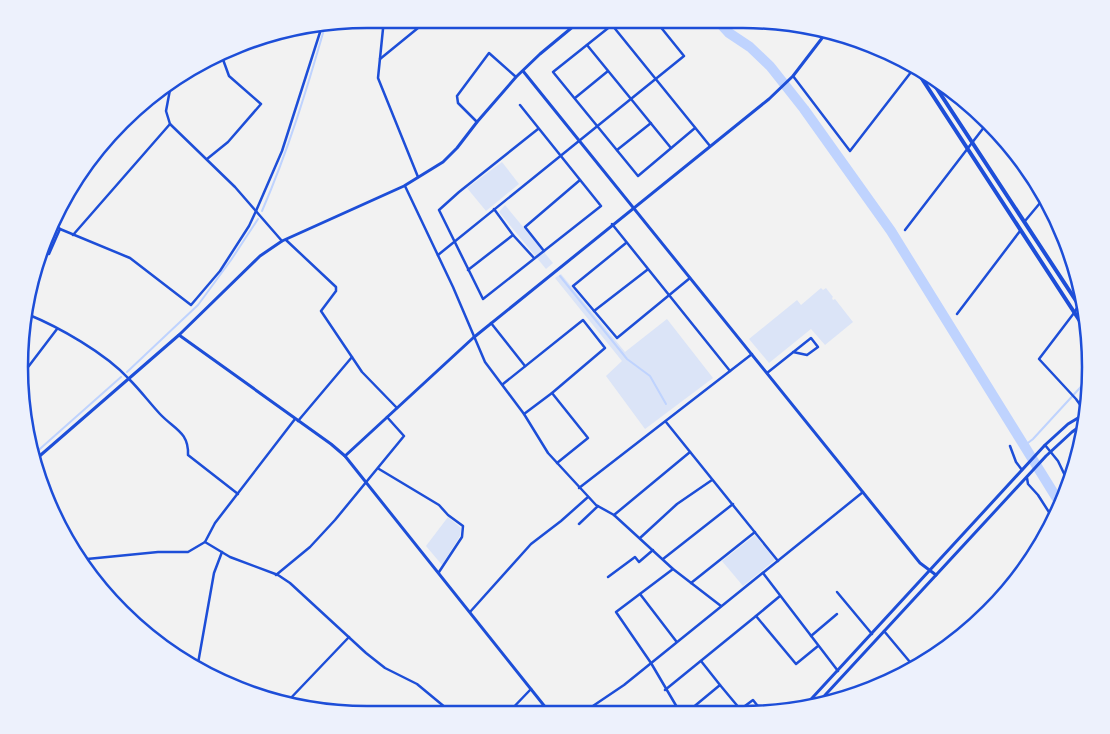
<svg xmlns="http://www.w3.org/2000/svg" width="1110" height="734" font-family="'Archivo Narrow',sans-serif">
  <style>
    .green { fill: #dbe4f7 }
    .lines { fill: none; stroke-linecap: round; stroke-linejoin: round }
    .stream { stroke: #bfd3fe; stroke-width: 2 }
    .river { stroke: #bfd3fe; stroke-width: 10 }
    .minor { stroke: #1d4ed8; stroke-width: 2.5 }
    .tertiary { stroke: #1d4ed8; stroke-width: 3 }
    .secondary { stroke: #1d4ed8; stroke-width: 3 }
    .trunk { stroke: #1d4ed8; stroke-width: 4 }
    .rim { fill: none; stroke: #1d4ed8; stroke-width: 2.5 }
  </style>
  <rect width="100%" height="100%" fill="#f2f2f2"/>
  <g class="green">
    <polygon points="502,162 519,184 486,211 467,188"/>
    <polygon points="505,205 553,263 546,269 499,212"/>
    <polygon points="561,274 625,352 667,319 713,378 645,429 606,376 622,361 555,278"/>
    <polygon points="821,288 823,290 826,288 833,297 832,298 833,300 835,299 853,322 825,345 811,329 769,363 749,339 797,300 801,305"/>
    <polygon points="448,517 461,528 460,536 442,565 426,546"/>
    <polygon points="755,535 775,560 743,586 722,561"/>
  </g>
  <g class="lines">
    <g class="stream">
      <polyline points="729,33 733,21"/>
      <path d="M262,211C288,151 307,89 325,26"/>
      <polyline points="560,276 627,359 650,376 666,404"/>
      <polyline points="127,372 198,305 231,260 258,219"/>
      <polyline points="1024,446 1033,439 1089,378"/>
      <polyline points="33,455 121,377"/>
    </g>
    <polyline class="river" points="718,21 729,33 750,47 770,66 804,109 891,231 1061,505"/>
    <g class="minor">
      <polyline points="384,19 378,78 418,177"/>
      <polyline points="617,21 553,72 638,176 695,128"/>
      <polyline points="612,25 710,146"/>
      <polyline points="587,45 671,148"/>
      <polyline points="380,59 429,19"/>
      <polyline points="793,76 850,151 915,67"/>
      <polyline points="172,79 166,111 170,124 235,187 282,241"/>
      <polyline points="575,98 608,71"/>
      <polyline points="520,105 601,206 483,299 439,210 459,192 538,129"/>
      <polyline points="477,122 458,103 457,96 489,53 516,77"/>
      <polyline points="985,126 1001,138"/>
      <polyline points="617,150 651,123"/>
      <polyline points="207,159 228,142 261,104 229,76 221,54"/>
      <polyline points="405,186 453,287 485,362 524,414 548,453 596,505 614,515 673,569 721,606"/>
      <polyline points="494,209 513,235"/>
      <polyline points="1025,221 1045,197"/>
      <polyline points="52,222 60,229 130,258 191,305 220,271 249,226 256,211 282,151 322,26"/>
      <polyline points="612,224 730,371"/>
      <polyline points="905,230 988,122"/>
      <polyline points="73,235 170,124"/>
      <polyline points="286,240 336,287 336,291 321,311 362,372 397,408"/>
      <polyline points="626,243 573,286 617,338 690,278"/>
      <polyline points="41,251 49,254 60,229"/>
      <polyline points="544,251 525,227 580,180"/>
      <polyline points="438,255 684,56 659,25 654,21"/>
      <polyline points="468,270 513,235 534,258"/>
      <polyline points="1083,298 1074,313 1039,359 1076,399 1086,413"/>
      <polyline points="594,311 647,270"/>
      <path d="M27,314C59,327 105,353 129,379C140,390 149,402 160,414C174,429 189,432 188,455L238,494"/>
      <polyline points="957,314 1020,231"/>
      <polyline points="491,323 525,366"/>
      <polyline points="767,373 811,338 818,347 807,355 793,352"/>
      <polyline points="22,375 57,329"/>
      <polyline points="503,384 583,320 605,348 552,393"/>
      <polyline points="524,414 552,393 588,438 557,463"/>
      <polyline points="298,421 352,357"/>
      <polyline points="666,422 778,561"/>
      <polyline points="1045,445 1058,461 1070,486"/>
      <polyline points="1010,446 1016,462 1022,470"/>
      <polyline points="379,469 439,505 448,515 463,526 462,537 439,572"/>
      <polyline points="1027,478 1028,484 1038,495 1054,520"/>
      <polyline points="579,488 752,354"/>
      <polyline points="614,515 690,452"/>
      <polyline points="579,524 598,506"/>
      <polyline points="640,538 677,504 712,480"/>
      <polyline points="205,542 230,557 278,575 290,583 366,653 385,668 417,684 452,713"/>
      <polyline points="78,557 87,559 158,552 188,552 205,542 215,523 295,419"/>
      <polyline points="663,559 733,504"/>
      <polyline points="673,569 616,612 651,663 681,714"/>
      <polyline points="763,573 838,671"/>
      <polyline points="276,575 310,547 335,520 404,436 387,417"/>
      <polyline points="608,577 635,557 639,562 653,550"/>
      <polyline points="691,583 755,532"/>
      <polyline points="837,592 872,634"/>
      <polyline points="640,594 676,641"/>
      <polyline points="470,612 531,544 561,521 588,497"/>
      <polyline points="756,616 780,596"/>
      <polyline points="884,631 915,668"/>
      <polyline points="811,636 837,614"/>
      <polyline points="701,661 720,685"/>
      <polyline points="197,669 214,573 222,552"/>
      <polyline points="665,690 756,616 796,664 818,646"/>
      <polyline points="822,699 827,704"/>
      <polyline points="287,702 349,637"/>
      <polyline points="508,713 531,689"/>
      <polyline points="581,714 624,685 863,492"/>
      <polyline points="685,714 720,685 740,709"/>
      <polyline points="734,714 753,700 765,715"/>
    </g>
    <g class="tertiary">
      <polyline points="523,71 920,563 936,575"/>
      <polyline points="179,335 331,444 345,456 550,713"/>
      <polyline points="345,456 473,338 769,99 793,76 826,33"/>
      <polyline points="35,460 179,335 260,256 282,241 404,186 443,162 457,148 477,122 516,77 540,54 581,20"/>
    </g>
    <g class="secondary">
      <polyline points="815,706 1046,456 1072,432 1086,422"/>
      <polyline points="802,709 1045,445 1068,424 1088,412"/>
    </g>
    <g class="trunk">
      <polyline points="913,65 1089,335"/>
      <polyline points="928,75 1086,316"/>
    </g>
  </g>
  <path d="M0 0H1110V734H0ZM367 28H743A339 339 0 0 1 1082 367V367A339 339 0 0 1 743 706H367A339 339 0 0 1 28 367V367A339 339 0 0 1 367 28Z" fill="#edf1fc" fill-rule="evenodd"/>
  <path class="rim" d="M367 28H743A339 339 0 0 1 1082 367V367A339 339 0 0 1 743 706H367A339 339 0 0 1 28 367V367A339 339 0 0 1 367 28Z"/>
</svg>
